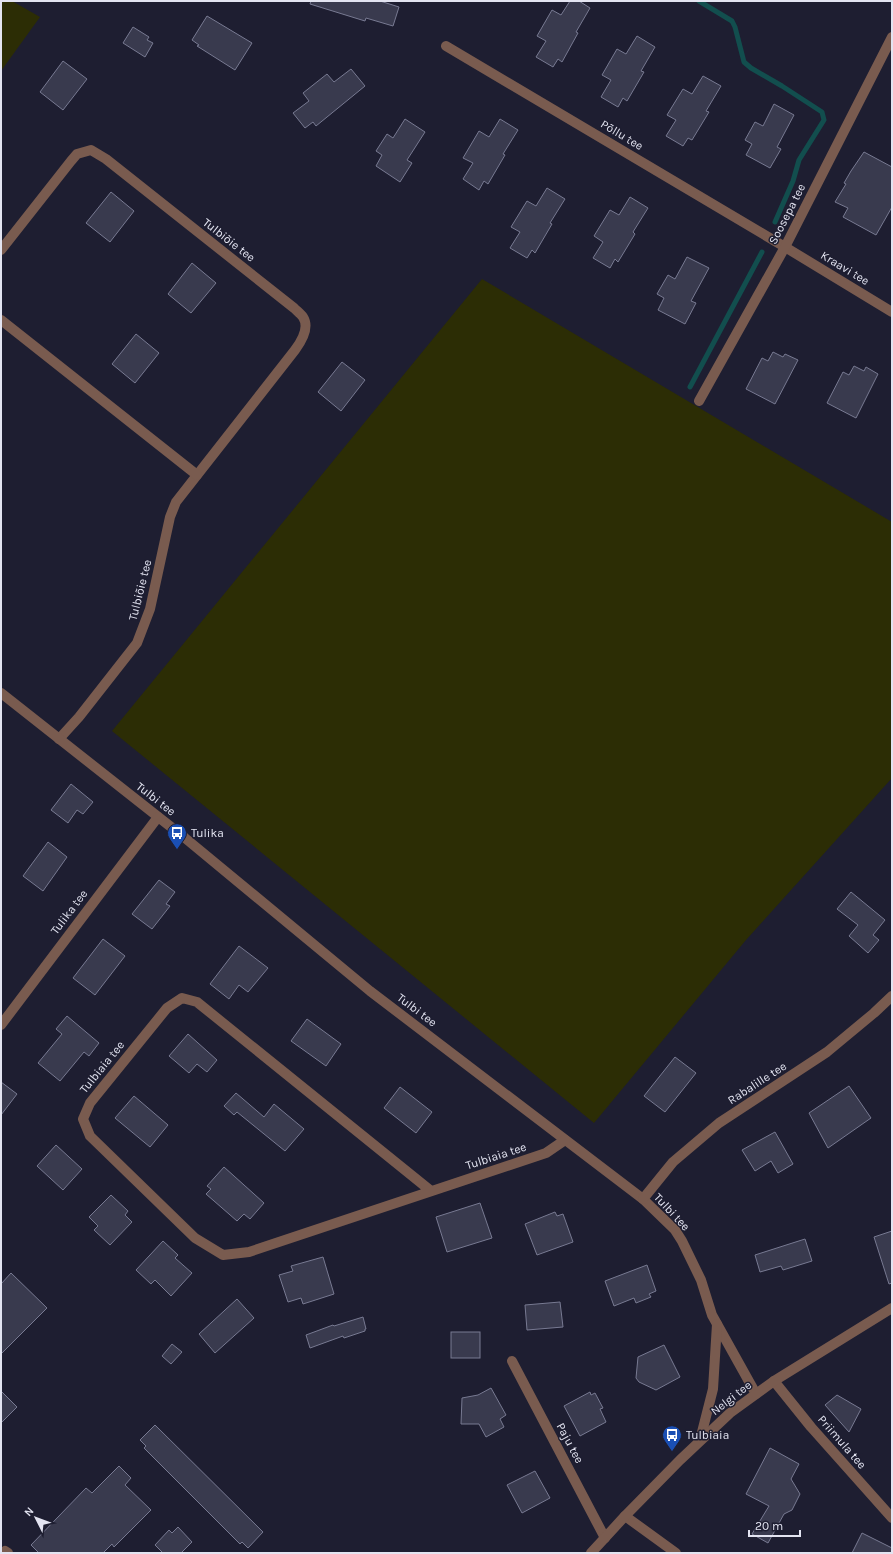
<svg xmlns="http://www.w3.org/2000/svg" width="893" height="1554" font-family="Karla,sans-serif">
  <style>
    .green { fill: #2c2d05 }
    .lines { fill: none; stroke-linecap: round; stroke-linejoin: round }
    .stream { stroke: #124e4e; stroke-width: 5 }
    .building { fill: #393a4e; stroke: #787a92 }
    .street { stroke: #795b4f; stroke-width: 10 }
    .labels { text-anchor: middle; dominant-baseline: central; stroke-width: 3; stroke-linejoin: round; paint-order: stroke }
    .street-label { font-size: 12px; fill: #e3e4f1; stroke: #1e1e31 }
    .poi-label { font-size: 12px; fill: #e3e4f1; stroke: #1e1e31; text-anchor: start }
  </style>
  <rect width="100%" height="100%" fill="#1e1e31"/>
  <g class="green">
    <polygon points="1,1 12,1 40,17 1,71"/>
    <polygon points="482,279 892,522 892,778 746,940 594,1123 112,731"/>
  </g>
  <g class="lines">
    <g class="stream">
      <polyline points="699,1 732,21 735,27 744,62 751,68 782,86 822,112 824,120 799,160 793,181 775,222"/>
      <polyline points="690,387 762,252"/>
    </g>
  </g>
  <g class="building">
    <polygon points="311,1 380,1 399,7 393,26 366,18 365,21 310,4"/>
    <polygon points="570,1 579,1 590,8 576,32 578,33 562,62 558,59 553,67 536,57 546,41 537,36 552,10 561,15"/>
    <polygon points="207,16 252,43 235,70 197,46 199,45 192,40"/>
    <polygon points="133,27 149,37 147,40 153,43 145,57 123,43"/>
    <polygon points="637,36 655,47 641,71 644,72 627,101 623,98 618,107 601,97 611,80 602,75 617,49 626,54"/>
    <polygon points="63,61 87,79 63,110 40,92"/>
    <polygon points="351,69 365,86 316,126 313,122 305,128 293,113 309,101 303,93 327,74 334,82"/>
    <polygon points="703,76 721,86 706,111 709,112 692,140 688,138 683,146 666,136 676,120 667,115 683,89 692,94"/>
    <polygon points="774,104 794,115 777,147 781,149 770,168 746,155 752,144 745,140 755,122 763,126"/>
    <polygon points="405,119 425,132 407,160 412,163 400,182 376,166 382,155 376,151 387,134 393,138"/>
    <polygon points="500,119 518,130 503,154 505,155 488,184 484,181 479,190 463,179 473,163 463,158 479,131 489,137"/>
    <polygon points="864,152 892,167 892,207 876,235 843,217 848,208 835,202 846,184 844,183 851,171"/>
    <polygon points="547,188 565,199 550,223 552,224 535,253 532,250 527,258 510,248 520,232 511,227 527,201 536,206"/>
    <polygon points="111,192 134,211 110,242 86,223"/>
    <polygon points="630,197 648,208 633,232 635,234 618,262 615,259 610,268 593,258 603,242 594,236 610,210 619,215"/>
    <polygon points="687,257 709,268 691,301 696,303 685,324 658,310 664,298 657,294 668,275 675,279"/>
    <polygon points="192,263 216,283 191,313 168,294"/>
    <polygon points="136,334 159,353 135,383 112,364"/>
    <polygon points="773,352 783,357 785,354 798,360 775,404 746,389 762,358 768,361"/>
    <polygon points="342,362 365,380 341,411 318,392"/>
    <polygon points="854,366 864,371 866,367 878,374 856,418 827,403 843,372 849,375"/>
    <polygon points="71,784 93,802 83,814 77,810 68,823 51,810"/>
    <polygon points="48,842 67,857 43,891 23,876"/>
    <polygon points="159,880 175,892 166,904 170,906 152,929 132,914"/>
    <polygon points="851,892 885,920 873,935 879,940 868,953 849,936 858,925 837,909"/>
    <polygon points="103,939 125,956 95,995 73,978"/>
    <polygon points="239,946 268,968 248,992 239,985 229,999 210,984"/>
    <polygon points="67,1016 99,1043 89,1056 84,1052 60,1081 38,1063 62,1034 56,1029"/>
    <polygon points="307,1019 341,1044 326,1066 291,1041"/>
    <polygon points="188,1034 217,1060 207,1072 197,1064 189,1073 169,1056"/>
    <polygon points="675,1057 696,1073 665,1112 644,1096"/>
    <polygon points="1,1082 17,1094 1,1115"/>
    <polygon points="849,1086 871,1118 828,1148 809,1113"/>
    <polygon points="400,1087 432,1112 416,1133 384,1108"/>
    <polygon points="236,1093 264,1117 274,1104 304,1129 285,1151 237,1112 234,1115 224,1106"/>
    <polygon points="134,1096 168,1125 150,1147 115,1118"/>
    <polygon points="775,1132 793,1164 778,1173 771,1161 755,1171 742,1150"/>
    <polygon points="56,1145 82,1169 63,1190 37,1166"/>
    <polygon points="224,1167 264,1203 250,1219 244,1214 237,1221 206,1194 211,1189 207,1186"/>
    <polygon points="111,1195 128,1211 125,1215 132,1222 110,1245 94,1230 98,1226 89,1217"/>
    <polygon points="480,1203 492,1238 447,1252 436,1217"/>
    <polygon points="555,1212 557,1216 563,1214 573,1242 537,1255 525,1224"/>
    <polygon points="892,1231 892,1283 889,1284 874,1237"/>
    <polygon points="805,1239 812,1261 783,1270 781,1266 760,1272 755,1255"/>
    <polygon points="163,1241 178,1255 175,1258 192,1273 171,1296 155,1280 151,1284 136,1270"/>
    <polygon points="323,1257 334,1294 303,1304 301,1298 288,1302 279,1275 293,1271 291,1266"/>
    <polygon points="647,1265 656,1291 649,1294 651,1297 636,1303 634,1298 614,1306 605,1281"/>
    <polygon points="11,1273 47,1308 1,1354 1,1284"/>
    <polygon points="237,1299 254,1318 215,1353 199,1334"/>
    <polygon points="560,1302 563,1327 527,1330 525,1305"/>
    <polygon points="363,1317 366,1329 365,1329 365,1331 344,1338 343,1336 310,1348 306,1335 333,1325 334,1326"/>
    <rect x="451" y="1332" width="29" height="26"/>
    <polygon points="172,1344 182,1352 171,1364 162,1356"/>
    <polygon points="664,1345 680,1377 656,1390 639,1382 636,1378 638,1357"/>
    <polygon points="491,1388 506,1415 500,1419 504,1427 486,1437 479,1424 461,1424 462,1398 478,1395"/>
    <polygon points="1,1391 17,1407 1,1423"/>
    <polygon points="590,1392 591,1395 595,1393 603,1408 600,1409 606,1422 580,1436 564,1406"/>
    <polygon points="837,1395 861,1409 849,1432 825,1405"/>
    <polygon points="155,1425 263,1532 248,1548 242,1542 240,1544 144,1448 146,1446 140,1440"/>
    <polygon points="770,1448 799,1464 791,1479 800,1494 792,1510 784,1514 768,1543 752,1534 769,1506 746,1494"/>
    <polygon points="119,1466 131,1478 125,1485 151,1510 114,1547 112,1544 103,1553 39,1553 31,1545 86,1488 92,1493"/>
    <polygon points="535,1471 550,1498 522,1513 507,1485"/>
    <polygon points="178,1527 192,1542 181,1553 163,1553 155,1545 169,1530 172,1533"/>
    <polygon points="862,1533 892,1548 892,1553 852,1553"/>
  </g>
  <g class="lines">
    <g class="street">
      <polyline points="446,46 785,247 892,312"/>
      <path d="M1,250L71,161L77,154L91,150L106,159L294,308C297,311 301,314 303,317C310,328 301,342 295,350L176,502L170,517L150,609L137,643L79,717L59,739"/>
      <polyline points="1,320 197,475"/>
      <polyline points="699,401 785,247 892,37"/>
      <polyline points="1,693 185,838 370,991 643,1199 675,1230 682,1241 701,1280 712,1315 756,1394"/>
      <polyline points="1,1025 158,817"/>
      <polyline points="431,1191 197,1002 182,998 167,1008 90,1103 83,1119 90,1136 195,1238 223,1255 249,1252 546,1153 565,1140"/>
      <polyline points="643,1199 673,1162 719,1123 827,1052 874,1013 892,996"/>
      <polyline points="512,1361 605,1538"/>
      <polyline points="774,1381 811,1427 892,1518"/>
      <polyline points="700,1440 713,1389 717,1324"/>
      <polyline points="625,1516 676,1553"/>
      <polyline points="3,1553 5,1551 8,1553"/>
      <polyline points="591,1553 625,1516 680,1460 730,1413 774,1381 892,1308"/>
    </g>
  </g>
  <defs>
    <g id="bus-pin" transform="scale(1)"><path d="M0 17L-7.5 6A9.5 9.5 0 1 1 7.5 6Z" fill="#1a4fb4" stroke="#1e1e31"/><path d="M-5-6H5V4H4V6H2V4H-2V6H-4V4H-5ZM-3.5-4V0h7V-4ZM-3.5 1.2v1.5H-2V1.2ZM2 1.2v1.5H3.5V1.2Z" fill="#fff"/></g>
  </defs>
  <g fill-rule="evenodd">
    <use href="#bus-pin" x="177" y="833"/>
    <use href="#bus-pin" x="672" y="1435"/>
  </g>
  <g class="labels">
    <g class="street-label">
      <text transform="translate(622 135) rotate(31)">Põllu tee</text>
      <text transform="translate(787 214) rotate(-63)">Soosepa tee</text>
      <text transform="translate(229 240) rotate(38)">Tulbiõie tee</text>
      <text transform="translate(845 268) rotate(31)">Kraavi tee</text>
      <text transform="translate(140 590) rotate(-76)">Tulbiõie tee</text>
      <text transform="translate(156 799) rotate(38)">Tulbi tee</text>
      <text transform="translate(69 912) rotate(-53)">Tulika tee</text>
      <text transform="translate(417 1010) rotate(37)">Tulbi tee</text>
      <text transform="translate(102 1067) rotate(-51)">Tulbiaia tee</text>
      <text transform="translate(757 1083) rotate(-33)">Rabalille tee</text>
      <text transform="translate(496 1156) rotate(-18)">Tulbiaia tee</text>
      <text transform="translate(672 1212) rotate(47)">Tulbi tee</text>
      <text transform="translate(731 1398) rotate(-38)">Nelgi tee</text>
      <text transform="translate(842 1442) rotate(49)">Priimula tee</text>
      <text transform="translate(570 1443) rotate(62)">Paju tee</text>
    </g>
    <g class="poi-label">
      <text x="191" y="833">Tulika</text>
      <text x="686" y="1435">Tulbiaia</text>
    </g>
  </g>
  <rect width="893" height="1554" fill="none" stroke="#e3e4f1" stroke-width="4"/>
  <g transform="translate(36 1518) rotate(312)" stroke="#1e1e31" stroke-width="3" paint-order="stroke">
  <path d="M0-3L7 15L0 10L-7 15Z" fill="#e3e4f1"/>
  <text y="-6" font-size="11" font-weight="bold" text-anchor="middle" fill="#e3e4f1">N</text>
  </g>
  <path d="M749 1530v6h51v-6" fill="none" stroke="#e3e4f1" stroke-width="2"/>
  <text x="755" y="1530" font-size="12" fill="#e3e4f1" stroke="#1e1e31" stroke-width="3" paint-order="stroke">20 m</text>
</svg>
